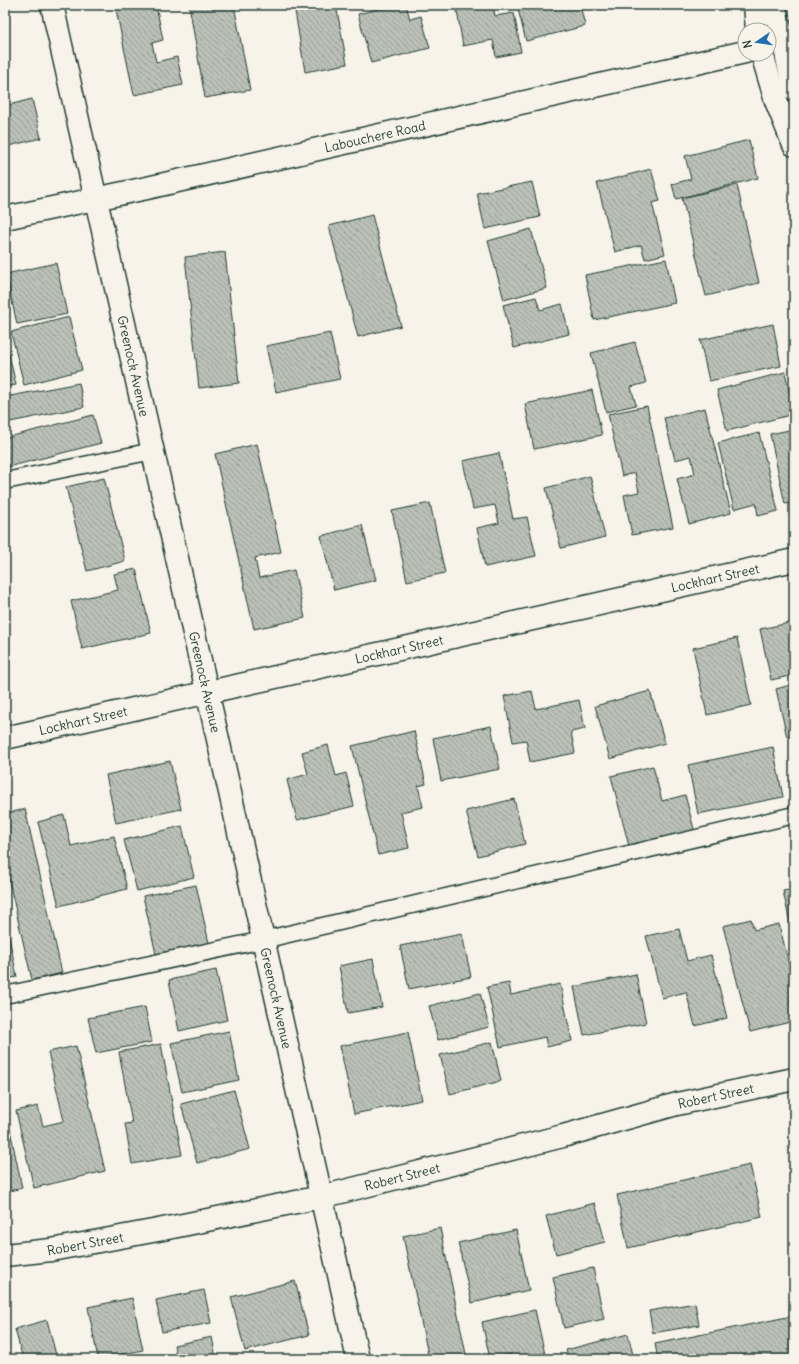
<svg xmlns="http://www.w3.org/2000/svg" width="799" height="1364" font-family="Delius,sans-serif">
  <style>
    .building { fill: url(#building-back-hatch); stroke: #1f3d34 }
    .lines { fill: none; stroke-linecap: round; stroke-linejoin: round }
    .service-casing { stroke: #1f3d34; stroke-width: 19 }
    .minor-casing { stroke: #1f3d34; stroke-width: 25 }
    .tertiary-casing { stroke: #1f3d34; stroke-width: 25 }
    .service { stroke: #f7f3e8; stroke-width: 16 }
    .minor { stroke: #f7f3e8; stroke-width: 22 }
    .tertiary { stroke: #f7f3e8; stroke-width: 22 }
    .labels { text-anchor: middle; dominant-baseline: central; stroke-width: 3.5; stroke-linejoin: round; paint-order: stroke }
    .street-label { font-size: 13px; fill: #1f3d34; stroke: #f7f3e8 }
  </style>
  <defs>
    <pattern id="building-back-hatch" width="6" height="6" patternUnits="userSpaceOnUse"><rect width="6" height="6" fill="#bbc1b6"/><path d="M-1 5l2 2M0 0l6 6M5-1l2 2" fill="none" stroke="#979e95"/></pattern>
  </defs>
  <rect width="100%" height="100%" fill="#f7f3e8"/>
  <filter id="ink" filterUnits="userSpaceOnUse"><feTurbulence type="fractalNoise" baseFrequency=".025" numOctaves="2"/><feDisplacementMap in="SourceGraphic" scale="8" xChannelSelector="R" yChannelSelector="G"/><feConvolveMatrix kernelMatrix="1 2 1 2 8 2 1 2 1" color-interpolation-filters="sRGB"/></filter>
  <g filter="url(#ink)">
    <g class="building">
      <polygon points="115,5 156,5 163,40 152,43 156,62 177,57 183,85 134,95"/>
      <polygon points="189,5 234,5 250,90 205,98"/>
      <polygon points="294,5 336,5 347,64 305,72"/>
      <polygon points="395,5 406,5 410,19 421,16 430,48 371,63 358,14"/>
      <polygon points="456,5 493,5 495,16 514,13 521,52 496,57 493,40 463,46"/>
      <polygon points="517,5 580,5 585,26 526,41"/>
      <polygon points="32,99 41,138 5,147 5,106"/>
      <polygon points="749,140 758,178 676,199 672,184 691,179 685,156"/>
      <polygon points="651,169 660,201 652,203 665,254 645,259 641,245 615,252 597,183"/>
      <polygon points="532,182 540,217 485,229 477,193"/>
      <polygon points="737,185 759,283 706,296 682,198"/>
      <polygon points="372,215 401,326 358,337 329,226"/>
      <polygon points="531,229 547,288 504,300 488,241"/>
      <polygon points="225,252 239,383 199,388 185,257"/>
      <polygon points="666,259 675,303 594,320 585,275"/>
      <polygon points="56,263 67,314 17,324 6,274"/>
      <polygon points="536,297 540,310 562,304 569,334 514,348 503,305"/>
      <polygon points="69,317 82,370 24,385 11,332"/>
      <polygon points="773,324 781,366 709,381 700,340"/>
      <polygon points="330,333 340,379 276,392 266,346"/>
      <polygon points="5,337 16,385 5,387"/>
      <polygon points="635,342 646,383 631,387 636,405 606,412 591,353"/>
      <polygon points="785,372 794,414 727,431 717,390"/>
      <polygon points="79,383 84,407 5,423 5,397"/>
      <polygon points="592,390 602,435 534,449 525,404"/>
      <polygon points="647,406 673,527 632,535 624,495 639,492 635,473 622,476 608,414"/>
      <polygon points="705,408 731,513 689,524 677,479 695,474 691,456 675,460 664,418"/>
      <polygon points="93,415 101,443 8,467 5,456 5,438"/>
      <polygon points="794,429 794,502 785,504 770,434"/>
      <polygon points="759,433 778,511 758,516 756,503 734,509 718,443"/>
      <polygon points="257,444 281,552 255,558 259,578 294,570 305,618 254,629 215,454"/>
      <polygon points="499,453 513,519 527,517 536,556 485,567 477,528 499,523 495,505 473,509 463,461"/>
      <polygon points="590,476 605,537 561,548 546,488"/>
      <polygon points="104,478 125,561 87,571 66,487"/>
      <polygon points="430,503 445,573 407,581 392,511"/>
      <polygon points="362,525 376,580 334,590 321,536"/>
      <polygon points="136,569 151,633 82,649 71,601 118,590 114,574"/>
      <polygon points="794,622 794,675 771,680 760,629"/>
      <polygon points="737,638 751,705 707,715 693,648"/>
      <polygon points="794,684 794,736 787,737 776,689"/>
      <polygon points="532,691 536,709 579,700 585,729 571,732 575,753 530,762 526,740 513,742 504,696"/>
      <polygon points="650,691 665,743 610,759 595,706"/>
      <polygon points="491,726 500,769 441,781 433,738"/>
      <polygon points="414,731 426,784 418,786 423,807 401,812 409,848 378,855 352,746"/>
      <polygon points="328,745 336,776 346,773 354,806 297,820 287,780 308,774 302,752"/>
      <polygon points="773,747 783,797 698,814 688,765"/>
      <polygon points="170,761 181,809 116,823 106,775"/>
      <polygon points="653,766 662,801 685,795 695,833 630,850 611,776"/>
      <polygon points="514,799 525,844 478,856 466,811"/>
      <polygon points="25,809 62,973 32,980 5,864 5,814"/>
      <polygon points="64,815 71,846 114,836 127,889 59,906 38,822"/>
      <polygon points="182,826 194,877 137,891 124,840"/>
      <polygon points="196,885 209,943 156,954 143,896"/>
      <polygon points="794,889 794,941 783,891"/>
      <polygon points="5,917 17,977 5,979"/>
      <polygon points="751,919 754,930 779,924 794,984 794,1021 750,1032 723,926"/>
      <polygon points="679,929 687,961 711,955 727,1018 695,1026 686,992 662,998 646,936"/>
      <polygon points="462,934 471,977 409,989 400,946"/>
      <polygon points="373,959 382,1007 348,1013 339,966"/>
      <polygon points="216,970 227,1020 179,1031 169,980"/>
      <polygon points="636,974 646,1023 584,1035 574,987"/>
      <polygon points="509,983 511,995 560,984 572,1041 547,1047 545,1037 500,1047 487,987"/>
      <polygon points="480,993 489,1027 438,1040 429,1006"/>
      <polygon points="145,1007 152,1042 96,1053 88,1018"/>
      <polygon points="229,1031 239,1080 182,1092 171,1043"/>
      <polygon points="408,1032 422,1100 354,1114 340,1046"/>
      <polygon points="492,1042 501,1081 450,1094 440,1055"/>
      <polygon points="161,1044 182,1155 132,1164 125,1124 132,1123 119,1052"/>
      <polygon points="76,1046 105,1171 34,1188 16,1111 38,1106 43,1126 64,1121 48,1052"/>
      <polygon points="234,1090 250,1149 197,1163 181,1104"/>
      <polygon points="5,1105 22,1188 5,1192"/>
      <polygon points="750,1165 762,1217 628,1248 617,1195"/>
      <polygon points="595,1203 605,1242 556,1254 546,1216"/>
      <polygon points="440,1228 467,1359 429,1359 403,1236"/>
      <polygon points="516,1230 529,1290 472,1303 458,1243"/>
      <polygon points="593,1268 604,1319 564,1328 553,1277"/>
      <polygon points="295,1281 309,1335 245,1351 231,1297"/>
      <polygon points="204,1290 211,1323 162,1332 156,1300"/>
      <polygon points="132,1298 143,1350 98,1359 88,1307"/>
      <polygon points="695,1303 699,1325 653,1333 649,1311"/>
      <polygon points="535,1310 546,1359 512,1359 511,1354 490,1359 482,1322"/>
      <polygon points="792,1316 794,1359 658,1359 655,1344"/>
      <polygon points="47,1320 57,1359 23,1359 15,1329"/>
      <polygon points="628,1334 634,1359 569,1359 566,1350"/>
      <polygon points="212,1337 216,1358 177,1359 174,1345"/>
      <polygon points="142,1354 143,1359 118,1359"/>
    </g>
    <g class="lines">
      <g class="service-casing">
        <g id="service">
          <polyline points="5,481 153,451"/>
          <polyline points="5,995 263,940 794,815"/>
        </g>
      </g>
      <g class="minor-casing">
        <g id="minor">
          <path id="s1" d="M52,5L358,1359"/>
          <polyline points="782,35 794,89"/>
          <polyline points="762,54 776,101 794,145"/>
          <path id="s2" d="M5,738L794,560"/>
          <path id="s3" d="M5,1255L51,1250L158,1230L321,1197L563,1136L677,1104L794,1079"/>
        </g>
      </g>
      <g class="tertiary-casing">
        <g id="tertiary">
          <polyline points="755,5 757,30"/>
          <polyline points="774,5 782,35"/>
          <path id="s4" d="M5,218L147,188L745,52"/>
        </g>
      </g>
      <use href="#service" class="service"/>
      <use href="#minor" class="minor"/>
      <use href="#tertiary" class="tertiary"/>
    </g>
  </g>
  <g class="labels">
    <g class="street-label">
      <text stroke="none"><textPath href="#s4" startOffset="379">Labouchere Road</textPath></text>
      <text stroke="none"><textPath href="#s1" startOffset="370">Greenock Avenue</textPath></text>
      <text stroke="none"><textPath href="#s2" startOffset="728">Lockhart Street</textPath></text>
      <text stroke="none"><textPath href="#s2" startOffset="404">Lockhart Street</textPath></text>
      <text stroke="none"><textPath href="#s1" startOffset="694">Greenock Avenue</textPath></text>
      <text stroke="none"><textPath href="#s2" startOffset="80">Lockhart Street</textPath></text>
      <text stroke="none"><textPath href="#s1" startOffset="1018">Greenock Avenue</textPath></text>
      <text stroke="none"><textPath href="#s3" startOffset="729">Robert Street</textPath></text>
      <text stroke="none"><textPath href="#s3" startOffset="405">Robert Street</textPath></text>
      <text stroke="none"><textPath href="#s3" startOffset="81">Robert Street</textPath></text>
    </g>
  </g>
  <rect width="799" height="1364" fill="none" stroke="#f7f3e8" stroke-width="20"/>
  <rect x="10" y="10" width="779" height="1344" fill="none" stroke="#1f3d34" stroke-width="1.5" filter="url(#ink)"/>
  <g transform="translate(757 42) rotate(257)"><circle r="19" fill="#f7f3e8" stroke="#a1aaa0"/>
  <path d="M0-3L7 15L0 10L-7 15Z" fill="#1f6fb2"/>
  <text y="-6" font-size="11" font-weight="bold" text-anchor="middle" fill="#1f3d34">N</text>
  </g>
</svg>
